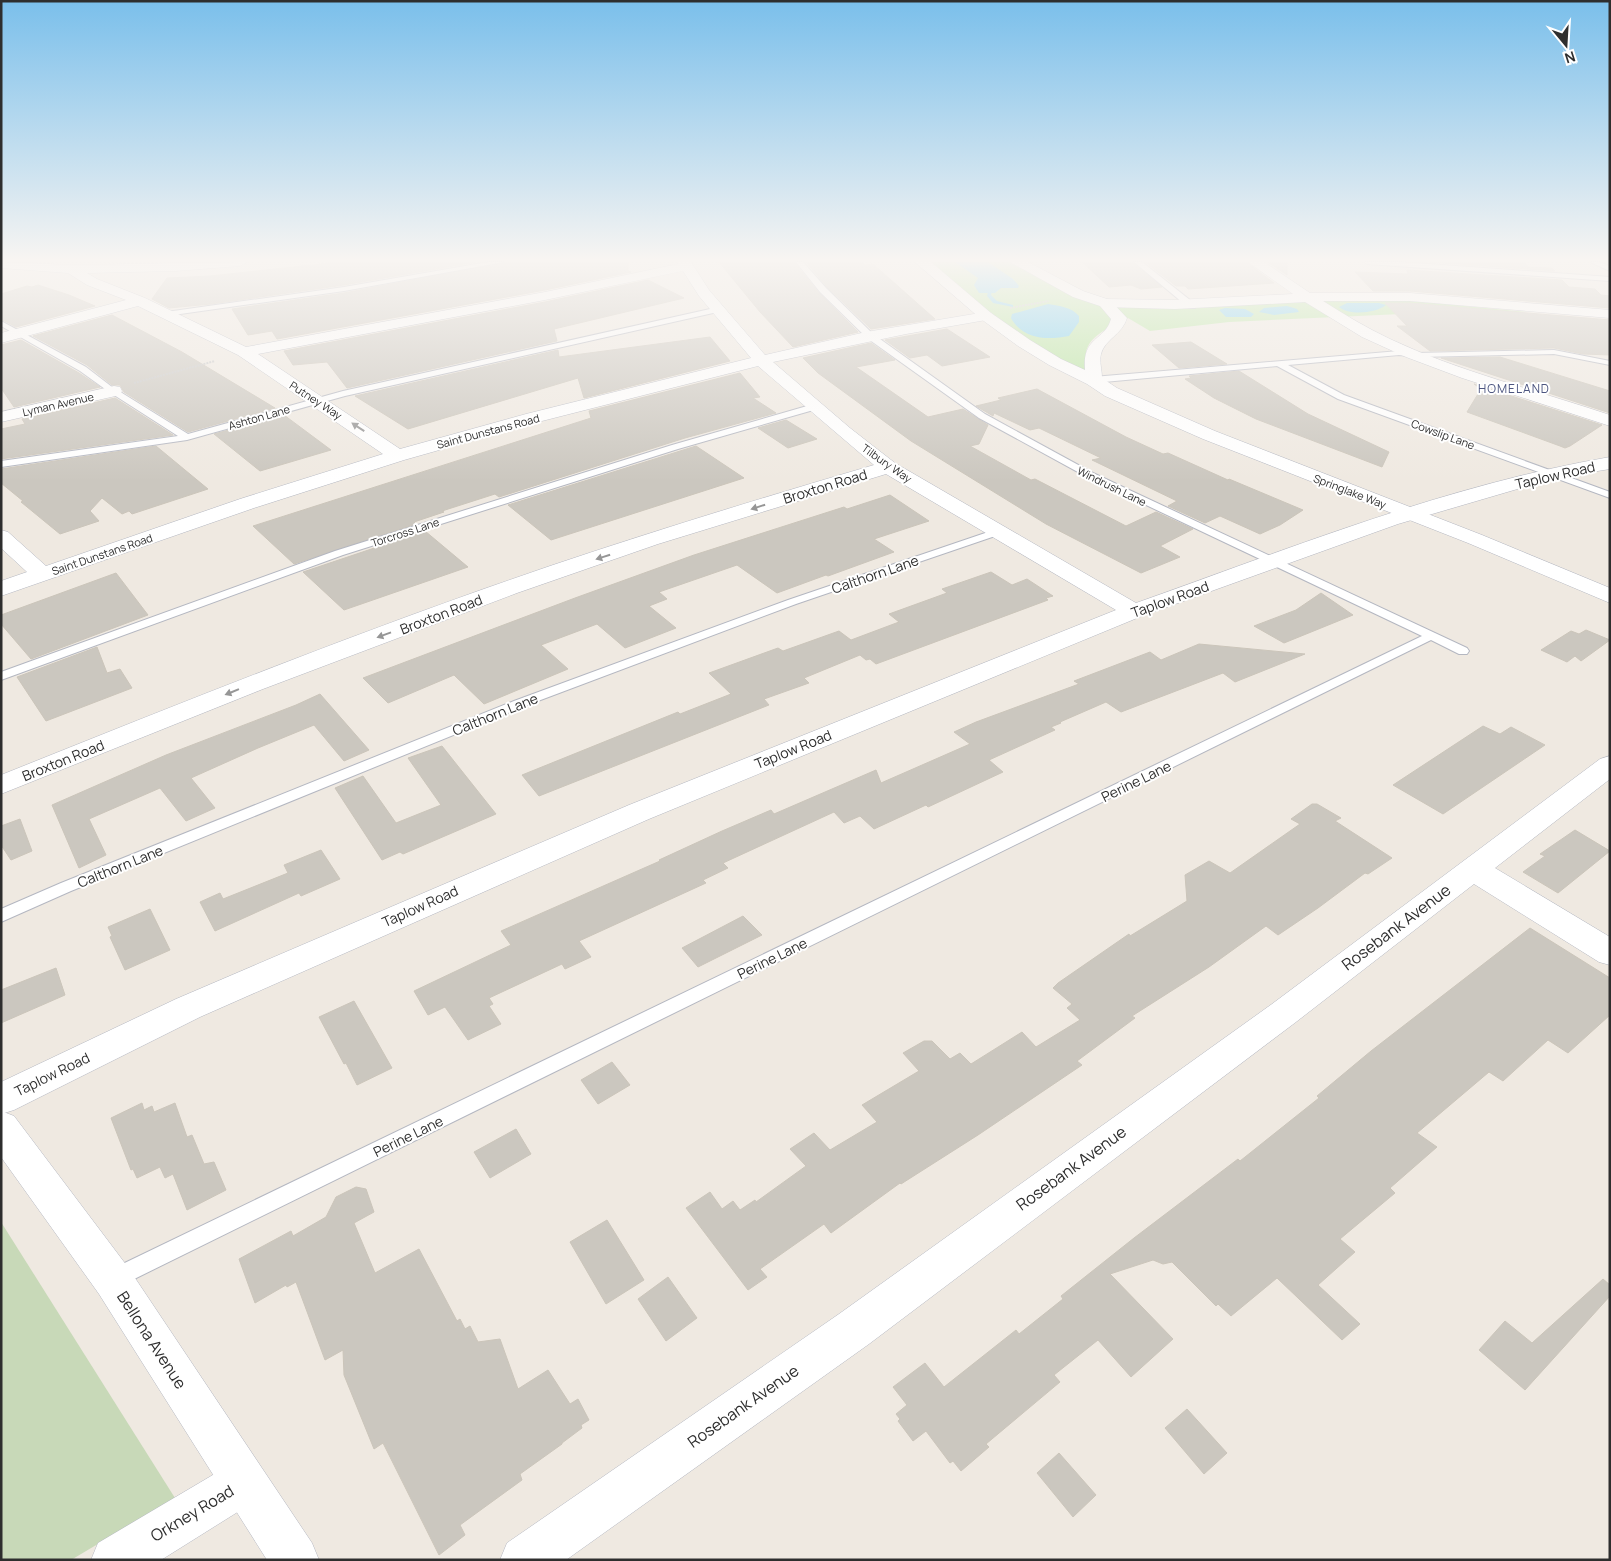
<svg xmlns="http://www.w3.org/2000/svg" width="1611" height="1561" font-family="Manrope,sans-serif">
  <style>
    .green { fill: #b6e59e }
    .cemetery { fill: #c8d9b8 }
    .water { fill: #75cff0 }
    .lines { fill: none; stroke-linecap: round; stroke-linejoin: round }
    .stream { fill: #75cff0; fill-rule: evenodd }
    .building { fill: #cbc7bf; stroke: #cbc5ba }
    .lane-casing { stroke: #b4b7c1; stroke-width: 2 }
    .street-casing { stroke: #b4b7c1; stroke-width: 1 }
    .secondary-casing { stroke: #b4b7c1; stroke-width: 1 }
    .path { stroke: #c9c9c9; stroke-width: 2; stroke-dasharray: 2 1; stroke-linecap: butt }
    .lane { fill: #fff; fill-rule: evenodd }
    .street { fill: #fff; fill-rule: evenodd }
    .secondary { fill: #fff; fill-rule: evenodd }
    .oneway { fill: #969696 }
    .labels { text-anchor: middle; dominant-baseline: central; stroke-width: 4; stroke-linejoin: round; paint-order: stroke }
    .far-street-label { font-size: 11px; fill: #2e2e2e; stroke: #fff }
    .far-neighbourhood-label { font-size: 12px; letter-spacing: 1px; fill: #4d5680; stroke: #fff }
    .street-label { font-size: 14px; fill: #2e2e2e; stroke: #fff }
    .near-street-label { font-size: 16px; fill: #2e2e2e; stroke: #fff }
  </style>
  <rect width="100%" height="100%" fill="#efe9e1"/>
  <path class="green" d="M928,262H1010L1064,292L1087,300L1394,299L1527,312H1445L1229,322L1150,331L1128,318C1107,329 1077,339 1088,369C1060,375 953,283 928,262Z"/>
  <polygon class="cemetery" points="1,1222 175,1498 71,1560 1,1560"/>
  <g class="water">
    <polygon points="955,262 988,262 1013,279 1019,286 1018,288 1001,288 995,293 979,293 974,285 978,278"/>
    <path d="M1347,303H1379L1386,305C1376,313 1350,316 1339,307Z"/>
    <path d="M1048,304C1060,306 1071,307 1079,316V322L1069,336C1048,340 1023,340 1011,318L1012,314Z"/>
    <polygon points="1287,306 1297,309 1299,312 1274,315 1259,312 1264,308"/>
    <polygon points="1225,308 1245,309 1254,314 1251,317 1226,317 1219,310"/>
  </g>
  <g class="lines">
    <polygon class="stream" points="992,283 994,284 991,295 997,301 1013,305 1013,307 993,303 987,296 990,284"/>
  </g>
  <g class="building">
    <polygon points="340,262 476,262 344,285 211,304 169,308 152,299 167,278 210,276"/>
    <polygon points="506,262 628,262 628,271 631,272 545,290 277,339 272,331 248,335 232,309 344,293"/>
    <polygon points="719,262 794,262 819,293 858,332 793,347 760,312"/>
    <polygon points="806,262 862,262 865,265 873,264 935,319 871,329 827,287"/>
    <polygon points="1082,262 1132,262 1162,287 1141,289 1131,285 1109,287"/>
    <polygon points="1145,262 1246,262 1274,283 1188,289 1185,286 1176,286"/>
    <polygon points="1268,262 1287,262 1287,275"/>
    <polygon points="1430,262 1524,262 1528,267 1552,268 1555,271"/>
    <polygon points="1407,270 1562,280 1569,287 1595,289 1601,295 1610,296 1610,308 1410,291 1373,291 1355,272 1408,274"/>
    <polygon points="648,280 684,298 554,329 557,341 347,388 327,362 293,365 284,351 545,302"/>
    <polygon points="38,285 69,295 95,306 16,327 1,319 1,294 27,286 32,287"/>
    <polygon points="1385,303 1410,303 1610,320 1610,355 1583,354 1554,348 1430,351 1397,326 1407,326"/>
    <polygon points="112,315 182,352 275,408 188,432 124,392 120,385 112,385 87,365 33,336"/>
    <polygon points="947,329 990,357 942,366 927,355 910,358 885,340"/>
    <polygon points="710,337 730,361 584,398 578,378 408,429 355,396 558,350 559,357"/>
    <polygon points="21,340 79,373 100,387 14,407 1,388 1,345"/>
    <polygon points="1191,342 1227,364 1179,368 1152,345"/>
    <polygon points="871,343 895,360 856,367 928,417 963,409 988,425 979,444 970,446 1031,480 1035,479 1126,526 1156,512 1193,529 1160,546 1180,557 1141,573 1046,524 911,441 818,373 803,358"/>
    <polygon points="1500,357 1610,391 1610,413 1441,358"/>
    <polygon points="1239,371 1308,414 1389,452 1382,467 1256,419 1214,398 1185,379 1191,378 1189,376"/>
    <polygon points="740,373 760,397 753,398 776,413 685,438 499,497 495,494 442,511 444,512 414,522 416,524 294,564 253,526 591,418 589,411"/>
    <polygon points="1474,384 1602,425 1570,446 1565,448 1560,446 1467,412 1481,389"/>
    <polygon points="1037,389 1126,437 1163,454 1168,453 1228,480 1229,479 1303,510 1280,525 1260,534 1220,516 1205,523 1168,506 1177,501 1092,460 1101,458 1039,428 1030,430 994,413 993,416 976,406 1001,400 998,398"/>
    <polygon points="115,398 173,435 1,459 1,429 25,424 22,419"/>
    <polygon points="284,415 331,450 260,471 214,434"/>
    <polygon points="786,420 817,439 788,448 758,428"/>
    <polygon points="156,446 208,489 132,514 129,511 122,514 102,498 90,511 99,521 60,534 21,502 23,501 1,483 1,469"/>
    <polygon points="696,446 744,478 551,540 508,505"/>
    <polygon points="890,495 929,521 874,539 894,552 828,576 826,575 777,593 737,565 659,592 667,599 649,606 676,628 625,648 597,624 541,645 568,669 484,704 454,675 388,703 363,678 575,598 694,555 844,507 847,509"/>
    <polygon points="425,531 468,567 344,610 303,572"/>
    <polygon points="991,572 1012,585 1027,579 1053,596 1046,598 1048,600 876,664 870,659 866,660 860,655 804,678 809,683 764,699 769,705 539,796 522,775 678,712 680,714 731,694 709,673 778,648 783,651 839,631 851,640 899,622 889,614 947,593 942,589"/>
    <polygon points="116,573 148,615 31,659 1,624 1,615"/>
    <polygon points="1321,593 1353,615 1284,643 1254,626 1296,610"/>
    <polygon points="1586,630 1610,640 1581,661 1575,656 1567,662 1541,650 1571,631 1579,634"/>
    <polygon points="1199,644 1305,654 1235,682 1223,673 1121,712 1106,702 1060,722 1061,723 1051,727 1055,730 989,760 1003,772 928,807 926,805 874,829 860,816 844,823 834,812 723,863 728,868 703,880 706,883 579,941 591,957 565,969 562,964 489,998 493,1004 489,1006 501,1024 468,1040 445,1007 428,1015 414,991 511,945 501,931 660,861 659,860 722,831 771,810 774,814 876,770 881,783 970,744 954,732 976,722 1079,684 1074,681 1150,652 1161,660"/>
    <polygon points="97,647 107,673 120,669 132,688 46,721 17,677"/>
    <polygon points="320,694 369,750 344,761 314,725 258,748 191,778 215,808 186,821 160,788 89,819 106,855 79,868 52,805 166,755 296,705"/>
    <polygon points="1483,726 1500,734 1511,727 1545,745 1443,814 1393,785"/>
    <polygon points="442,746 496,814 403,854 400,852 382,860 335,788 363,776 396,823 441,805 408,758"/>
    <polygon points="1312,804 1317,804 1341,818 1335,821 1392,858 1368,874 1365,873 1318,908 1278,935 1266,926 1209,967 1132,1016 1135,1018 1077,1061 1082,1065 978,1135 901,1184 900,1183 831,1233 824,1224 760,1269 767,1277 748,1290 686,1208 710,1192 722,1209 733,1201 740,1210 755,1200 756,1202 806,1166 790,1149 814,1133 830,1150 877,1122 862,1105 919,1071 903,1053 924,1041 932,1041 950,1059 960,1053 971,1064 1022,1032 1036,1047 1080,1020 1067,1008 1072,1004 1053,988 1058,983 1129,934 1130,936 1187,901 1185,875 1209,861 1230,873 1300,824 1291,819"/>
    <polygon points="20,819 32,851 11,860 1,845 1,826"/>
    <polygon points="1575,830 1610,851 1558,893 1523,872 1545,856 1540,854"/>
    <polygon points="321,850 340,879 301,896 299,893 215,931 200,902 220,893 223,899 288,873 284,865"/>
    <polygon points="150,909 170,950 125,970 110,937 112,936 108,927"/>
    <polygon points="743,916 762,935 698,967 682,948"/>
    <polygon points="1530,928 1610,978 1610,1015 1568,1053 1548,1040 1503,1081 1489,1072 1417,1133 1437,1147 1390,1188 1395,1193 1340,1239 1355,1252 1318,1285 1360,1324 1342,1340 1277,1278 1231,1316 1218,1304 1216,1306 1172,1262 1163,1264 1153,1260 1110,1274 1173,1339 1131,1377 1098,1340 1054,1375 1060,1382 986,1444 989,1447 961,1471 953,1461 950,1463 926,1431 913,1441 898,1421 900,1419 896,1414 907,1405 893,1387 925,1363 944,1387 1016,1330 1019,1334 1063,1299 1061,1296 1134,1238 1238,1159 1240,1161 1319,1098 1317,1096 1371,1051"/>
    <polygon points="56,968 65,995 1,1023 1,990"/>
    <polygon points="354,1001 392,1068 357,1085 346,1063 344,1064 319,1017"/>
    <polygon points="612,1062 630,1085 598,1104 581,1080"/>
    <polygon points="142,1103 144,1110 152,1106 154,1112 175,1103 187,1137 192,1135 204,1164 214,1162 226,1190 187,1210 173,1174 165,1178 160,1167 137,1178 133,1169 131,1170 111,1118"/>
    <polygon points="516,1129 531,1154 490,1178 474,1152"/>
    <polygon points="356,1187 366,1189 374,1212 354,1223 375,1273 419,1249 457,1321 460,1319 465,1329 470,1326 478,1342 500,1339 518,1389 548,1370 570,1404 578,1399 589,1420 581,1425 582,1428 562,1443 562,1444 520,1474 522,1480 460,1525 465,1535 439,1555 383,1443 374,1449 344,1375 343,1350 325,1360 296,1282 287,1287 286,1285 255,1303 239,1259 291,1231 293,1236 326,1217 336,1197"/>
    <polygon points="607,1220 644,1280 606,1304 570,1242"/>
    <polygon points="668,1277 697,1318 666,1341 638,1299"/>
    <polygon points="1603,1279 1610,1285 1610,1296 1525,1390 1479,1350 1505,1321 1532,1343"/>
    <polygon points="1187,1409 1227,1453 1204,1474 1165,1428"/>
    <polygon points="1059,1453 1096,1495 1073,1517 1037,1473"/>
  </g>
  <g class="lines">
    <g class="lane-casing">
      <g id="lane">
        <polygon points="488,262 504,262 344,291 166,316 162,314 166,312 344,287"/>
        <polygon points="796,262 803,262 826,288 873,334 985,414 1093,473 1467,648 1469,651 1467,654 1459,654 1431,640 120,1286 113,1289 106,1286 103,1279 106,1272 1422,636 1087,477 979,418 867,338 820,292"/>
        <polygon points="1134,262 1142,262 1195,304 1195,308 1189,308"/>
        <polygon points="1364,262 1400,262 1610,277 1610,281 1367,264"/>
        <polygon points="1590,262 1599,262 1610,266 1610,271"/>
        <polygon points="719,307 722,307 722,311 345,396 187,440 1,467 1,461 178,436 111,393 111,389 114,388 188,434 343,391"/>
        <polygon points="1,321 86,367 112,387 105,389 80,371 1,326"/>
        <polygon points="1554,350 1610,361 1610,365 1554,354 1417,357 1399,355 1288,365 1344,395 1610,492 1610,498 1338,399 1277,366 1093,383 1089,380 1093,377 1399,351 1417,353"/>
        <polygon points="814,404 818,407 817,409 678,449 343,555 1,680 1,672 335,551 672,445"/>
        <polygon points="997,529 1001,530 1002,532 1001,534 796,604 522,707 71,891 1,922 1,909 61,883 514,701 788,600"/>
      </g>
    </g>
    <g class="street-casing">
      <g id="street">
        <path d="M1,262L71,265L247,262L240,266L175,271L87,273L97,279L145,298L246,347L545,292L678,264L677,262H691L709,290L765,355L866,332L986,312L991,313L993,316L991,319L986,320L906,334L773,362L850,428L895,463L1136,603C1291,548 1447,485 1610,457V469L1555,478L1398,524L1142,616L649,819L200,1017L14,1110L1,1114V1082L176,999L629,805L1116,610L886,474L658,544L517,593L263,689L1,794V775C183,702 365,629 550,566C657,530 765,497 874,465L758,366L538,422L404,460L254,508L1,596V581L27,572L1,548V530L8,532L46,566L240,499L383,454L238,355L138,306L1,343V333L126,300L87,285L68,273L1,268ZM683,271L699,296L751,358L526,414L400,449L258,354L545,300Z"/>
        <path d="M1248,262H1264L1310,293H1410L1610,310V318L1410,301H1323C1345,315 1367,328 1390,339C1460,372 1536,390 1610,415V426L1462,378L1406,357L1362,337L1305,302L1175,309L1105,307L1100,306L1098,303L1100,300L1105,299L1175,300L1293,294Z"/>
        <polygon points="114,386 120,387 122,391 120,395 1,422 1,412"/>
        <polygon points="1610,756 1610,779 1495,868 1610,937 1610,965 1599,962 1474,884 1296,1022 869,1344 566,1560 500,1560 507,1543 839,1314 1272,1004 1600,759"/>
        <polygon points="244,1459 260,1466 267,1482 260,1498 161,1560 91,1560 98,1543 228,1466"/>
      </g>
    </g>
    <g class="secondary-casing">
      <g id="secondary">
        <path d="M915,262H931L991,313L1030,340L1061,359L1085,370C1082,336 1105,341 1111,319L1100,306L1073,297L1010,262H1028L1083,291L1110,300L1127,318C1122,335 1105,339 1101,354C1099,361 1102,370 1102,378L1117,388L1215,431L1482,535L1610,588V603L1468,543L1203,439L1105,396L1087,384L1049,365L1018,346L981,319Z"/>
        <polygon points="1,1111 14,1116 127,1266 312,1543 319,1560 267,1560 99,1294 1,1157"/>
      </g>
    </g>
    <g class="path">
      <polyline points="1010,308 1049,301"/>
      <polyline points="134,383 215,361"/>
    </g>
    <use href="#lane" class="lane"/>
    <use href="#street" class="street"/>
    <use href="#secondary" class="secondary"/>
  </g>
  <defs><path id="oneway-solid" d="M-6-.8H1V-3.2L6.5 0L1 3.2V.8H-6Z" transform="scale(1.25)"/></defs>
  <g class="oneway">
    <use href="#oneway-solid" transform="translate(358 427) rotate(-147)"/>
    <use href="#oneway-solid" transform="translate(758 507) rotate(162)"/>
    <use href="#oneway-solid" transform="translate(603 557) rotate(162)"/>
    <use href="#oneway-solid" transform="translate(384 635) rotate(160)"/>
    <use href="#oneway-solid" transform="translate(232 692) rotate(158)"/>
  </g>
  <linearGradient id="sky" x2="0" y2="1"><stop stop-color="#7abfeb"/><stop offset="0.54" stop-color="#f8f5f2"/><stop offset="1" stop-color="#f8f5f2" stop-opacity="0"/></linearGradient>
  <rect width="1611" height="481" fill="url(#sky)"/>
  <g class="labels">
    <g class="far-street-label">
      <text transform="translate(316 400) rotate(33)">Putney Way</text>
      <text transform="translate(58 404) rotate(-13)">Lyman Avenue</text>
      <text transform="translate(259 417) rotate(-16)">Ashton Lane</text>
      <text transform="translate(488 431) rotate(-15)">Saint Dunstans Road</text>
      <text transform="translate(1443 434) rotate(20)">Cowslip Lane</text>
      <text transform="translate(887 463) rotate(35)">Tilbury Way</text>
      <text transform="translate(1112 486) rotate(26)">Windrush Lane</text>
      <text transform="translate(1350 491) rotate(21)">Springlake Way</text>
      <text transform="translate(405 532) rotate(-18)">Torcross Lane</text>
      <text transform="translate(102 554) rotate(-19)">Saint Dunstans Road</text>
    </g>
    <g class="far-neighbourhood-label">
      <text x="1514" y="388">HOMELAND</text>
    </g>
    <g class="street-label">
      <text transform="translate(1555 475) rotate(-13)">Taplow Road</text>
      <text transform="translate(825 486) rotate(-17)">Broxton Road</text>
      <text transform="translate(875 574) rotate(-19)">Calthorn Lane</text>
      <text transform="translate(1170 599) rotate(-20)">Taplow Road</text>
      <text transform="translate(441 614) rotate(-21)">Broxton Road</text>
      <text transform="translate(495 714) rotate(-22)">Calthorn Lane</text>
      <text transform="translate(793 749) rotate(-22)">Taplow Road</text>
      <text transform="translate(63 760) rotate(-22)">Broxton Road</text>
      <text transform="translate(1136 781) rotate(-26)">Perine Lane</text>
      <text transform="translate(120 866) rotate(-22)">Calthorn Lane</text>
      <text transform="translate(420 906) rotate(-24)">Taplow Road</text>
      <text transform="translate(772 958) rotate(-26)">Perine Lane</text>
      <text transform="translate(52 1074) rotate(-26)">Taplow Road</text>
      <text transform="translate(408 1136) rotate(-26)">Perine Lane</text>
    </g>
    <g class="near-street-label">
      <text transform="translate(1396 927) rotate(-37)">Rosebank Avenue</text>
      <text transform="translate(1071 1168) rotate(-36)">Rosebank Avenue</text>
      <text transform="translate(152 1340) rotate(57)">Bellona Avenue</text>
      <text transform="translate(743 1406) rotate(-35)">Rosebank Avenue</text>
      <text transform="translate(192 1513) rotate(-31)">Orkney Road</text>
    </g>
  </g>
  <rect width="1611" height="1561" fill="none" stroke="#2e2e2e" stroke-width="5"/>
  <g transform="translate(1566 45) rotate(162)" stroke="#ffffff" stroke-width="4" paint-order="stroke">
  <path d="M0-4L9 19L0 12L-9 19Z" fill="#2e2e2e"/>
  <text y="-8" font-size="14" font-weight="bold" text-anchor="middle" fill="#2e2e2e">N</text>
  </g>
</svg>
